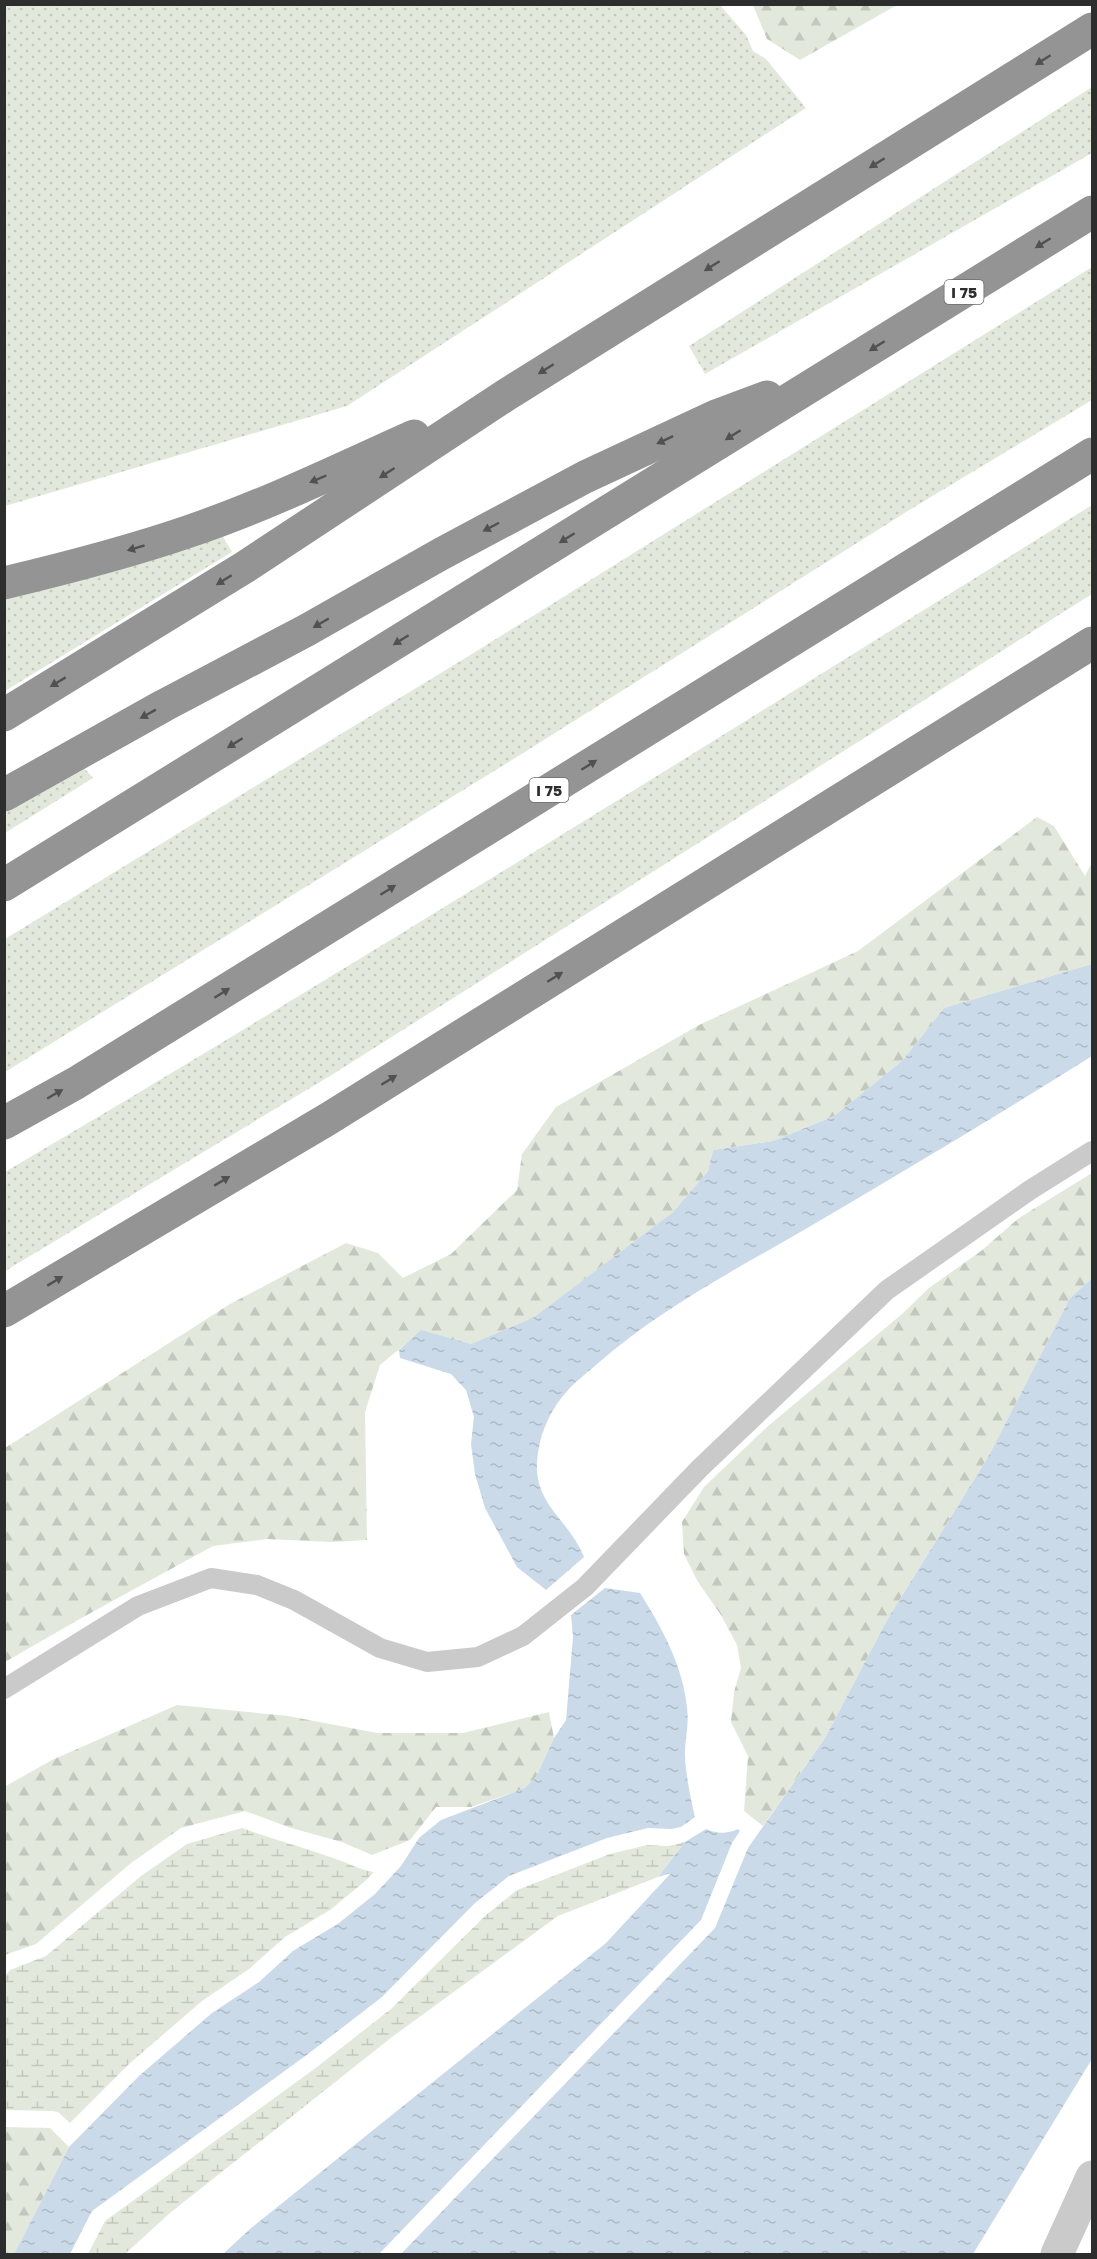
<svg xmlns="http://www.w3.org/2000/svg" width="1097" height="2259" font-family="'Golos Text',sans-serif">
  <style>
    .green { fill: url(#green-dots) }
    .forest { fill: url(#forest-firs) }
    .wetland { fill: url(#wetland-marsh) }
    .water { fill: url(#water-ripples) }
    .lines { fill: none; stroke-linecap: round; stroke-linejoin: round }
    .lane { stroke: #cacaca; stroke-width: 20 }
    .street { stroke: #cacaca; stroke-width: 33 }
    .highway { stroke: #949494; stroke-width: 33 }
    .oneway { fill: #515151 }
    .labels { text-anchor: middle; dominant-baseline: central; stroke-width: 6; stroke-linejoin: round; paint-order: stroke }
    .shield { fill: #fff; stroke: #6c6c6c; stroke-width: 1.5 }
    .shield-label { font-size: 15px; font-weight: bold; fill: #2d2d2d }
  </style>
  <defs>
    <pattern id="green-dots" width="8" height="8" patternUnits="userSpaceOnUse" patternTransform="scale(1.5)"><rect width="8" height="8" fill="#e2e9dc"/><path d="M2 2h.1M6 6h.1" fill="none" stroke="#c2c8bd" stroke-width="1.8" stroke-linecap="round"/></pattern>
    <pattern id="forest-firs" width="22" height="20" patternUnits="userSpaceOnUse" patternTransform="scale(1.5)"><rect width="22" height="20" fill="#e2e9dc"/><path d="M5 1l3.5 6h-7zM16 11l3.5 6h-7z" fill="#c2c8bd"/></pattern>
    <pattern id="wetland-marsh" width="20" height="14" patternUnits="userSpaceOnUse" patternTransform="scale(1.5)"><rect width="20" height="14" fill="#e2e9dc"/><path d="M1 5h8M5 5V1M11 12h8M15 12V8" fill="none" stroke="#c2c8bd"/></pattern>
    <pattern id="water-ripples" width="26" height="14" patternUnits="userSpaceOnUse" patternTransform="scale(1.5)"><rect width="26" height="14" fill="#cadae8"/><path d="M2 4q2-2 4 0t4 0M15 11q2-2 4 0t4 0" fill="none" stroke="#aebbc7"/></pattern>
  </defs>
  <rect width="100%" height="100%" fill="#fff"/>
  <g class="green">
    <polygon points="5,4 720,5 746,35 753,51 766,59 806,108 347,406 5,506"/>
    <polygon points="1092,87 1092,153 705,374 689,346"/>
    <polygon points="1092,267 1092,400 911,509 512,760 5,1072 5,939 467,657"/>
    <path d="M1092,505V594L330,1076L5,1271V1172C371,956 731,730 1092,505Z"/>
    <polygon points="222,535 232,552 5,691 5,599"/>
    <polygon points="85,769 93,778 5,833 5,813"/>
  </g>
  <g class="forest">
    <polygon points="753,5 897,5 800,60 767,39"/>
    <polygon points="1037,817 1054,826 1085,876 1092,862 1092,964 944,1008 902,1061 834,1116 773,1141 713,1150 708,1171 673,1212 534,1317 471,1344 421,1331 380,1365 365,1412 367,1540 331,1542 267,1539 213,1546 85,1616 5,1662 5,1448 230,1304 346,1243 378,1253 403,1278 451,1254 517,1190 522,1154 556,1107 699,1025 858,951"/>
    <polygon points="1092,1173 1092,1278 1070,1298 988,1457 887,1620 825,1738 763,1826 744,1811 748,1756 731,1722 734,1692 741,1668 737,1645 721,1615 698,1582 684,1554 682,1522 704,1487 767,1427 902,1314 929,1288 981,1251 1019,1218"/>
    <polygon points="177,1705 288,1716 377,1733 463,1733 549,1712 554,1738 536,1777 526,1788 471,1807 436,1807 410,1840 372,1855 342,1842 291,1828 245,1811 181,1828 131,1863 36,1944 5,1955 4,1787 52,1760"/>
    <polygon points="5,2127 50,2128 69,2147 14,2254 5,2254"/>
  </g>
  <g class="wetland">
    <path d="M242,1828C272,1839 303,1847 333,1858C347,1862 359,1870 374,1872L364,1882L330,1910L285,1937L249,1969L202,2001L129,2064L70,2123L58,2112L52,2111L5,2110V1976L10,1970L46,1956L141,1876L187,1844Z"/>
    <polygon points="685,1842 658,1877 558,1916 392,2037 170,2213 125,2254 88,2254 105,2221 317,2067 391,2009 486,1915 517,1890 610,1854 647,1845 668,1846"/>
  </g>
  <g class="water">
    <path d="M1092,964V1056C995,1117 896,1176 797,1234C727,1274 656,1312 596,1365C587,1373 577,1380 569,1389C552,1407 541,1430 538,1453C530,1504 568,1517 584,1557L546,1590L517,1567L485,1508L475,1474L471,1444L474,1417L466,1390L451,1374L400,1358L399,1350L421,1330L471,1344L534,1317L673,1212L708,1171L713,1150L773,1141L834,1116L902,1061L944,1008Z"/>
    <polygon points="1092,1278 1092,2059 973,2254 401,2254 715,1928 748,1848 825,1738 887,1620 988,1457 1070,1298"/>
    <path d="M605,1588L640,1593C662,1628 683,1666 687,1708C689,1722 686,1735 685,1749C684,1766 691,1801 695,1817L681,1827L671,1829L648,1828L607,1838L509,1876L475,1903L382,1997L308,2054L92,2211L70,2254H14L69,2147L139,2076L212,2013L259,1982L293,1951L339,1923L375,1894L401,1866L419,1838L441,1820L525,1788L536,1777L554,1738L566,1720L573,1637L571,1615Z"/>
    <path d="M706,1829C717,1834 727,1834 738,1829L740,1831L732,1843L701,1920L379,2254H223L250,2229L606,1943L671,1873L658,1877L685,1842Z"/>
  </g>
  <g class="lines">
    <polyline class="lane" points="4,1689 138,1606 211,1578 257,1585 294,1600 380,1648 427,1662 478,1657 523,1636 585,1587 700,1468 887,1290 1030,1190 1092,1151"/>
    <polyline class="street" points="1057,2254 1092,2177"/>
    <g class="highway">
      <path d="M4,583C67,568 129,552 190,531C267,505 340,469 414,436"/>
      <polyline points="4,715 245,567 506,395 1092,29"/>
      <polyline points="4,795 163,706 307,630 441,554 585,477 716,416 767,397"/>
      <polyline points="4,885 1092,212"/>
      <polyline points="4,1123 76,1083 1092,454"/>
      <polyline points="4,1311 328,1119 1092,643"/>
    </g>
  </g>
  <defs><path id="oneway-solid" d="M-6-.8H1V-3.2L6.5 0L1 3.2V.8H-6Z" transform="scale(1.5)"/></defs>
  <g class="oneway">
    <use href="#oneway-solid" transform="translate(1043 60) rotate(148)"/>
    <use href="#oneway-solid" transform="translate(877 163) rotate(148)"/>
    <use href="#oneway-solid" transform="translate(1043 243) rotate(148)"/>
    <use href="#oneway-solid" transform="translate(712 266) rotate(148)"/>
    <use href="#oneway-solid" transform="translate(877 346) rotate(148)"/>
    <use href="#oneway-solid" transform="translate(546 369) rotate(148)"/>
    <use href="#oneway-solid" transform="translate(733 435) rotate(148)"/>
    <use href="#oneway-solid" transform="translate(665 440) rotate(155)"/>
    <use href="#oneway-solid" transform="translate(387 473) rotate(147)"/>
    <use href="#oneway-solid" transform="translate(318 479) rotate(157)"/>
    <use href="#oneway-solid" transform="translate(491 527) rotate(152)"/>
    <use href="#oneway-solid" transform="translate(567 538) rotate(148)"/>
    <use href="#oneway-solid" transform="translate(136 548) rotate(163)"/>
    <use href="#oneway-solid" transform="translate(224 580) rotate(148)"/>
    <use href="#oneway-solid" transform="translate(321 623) rotate(150)"/>
    <use href="#oneway-solid" transform="translate(401 640) rotate(148)"/>
    <use href="#oneway-solid" transform="translate(58 682) rotate(149)"/>
    <use href="#oneway-solid" transform="translate(148 714) rotate(151)"/>
    <use href="#oneway-solid" transform="translate(235 743) rotate(148)"/>
    <use href="#oneway-solid" transform="translate(589 765) rotate(-32)"/>
    <use href="#oneway-solid" transform="translate(388 890) rotate(-32)"/>
    <use href="#oneway-solid" transform="translate(555 977) rotate(-32)"/>
    <use href="#oneway-solid" transform="translate(222 993) rotate(-32)"/>
    <use href="#oneway-solid" transform="translate(389 1080) rotate(-32)"/>
    <use href="#oneway-solid" transform="translate(55 1094) rotate(-30)"/>
    <use href="#oneway-solid" transform="translate(222 1181) rotate(-31)"/>
    <use href="#oneway-solid" transform="translate(55 1281) rotate(-31)"/>
  </g>
  <g class="labels">
    <g class="shield">
      <rect x="944.5" y="280" width="39" height="24" rx="4.5"/>
      <rect x="529.5" y="778" width="39" height="24" rx="4.5"/>
    </g>
    <g class="shield-label">
      <text x="964" y="292">I 75</text>
      <text x="549" y="790">I 75</text>
    </g>
  </g>
  <rect width="1097" height="2259" fill="none" stroke="#2d2d2d" stroke-width="12"/>
</svg>
